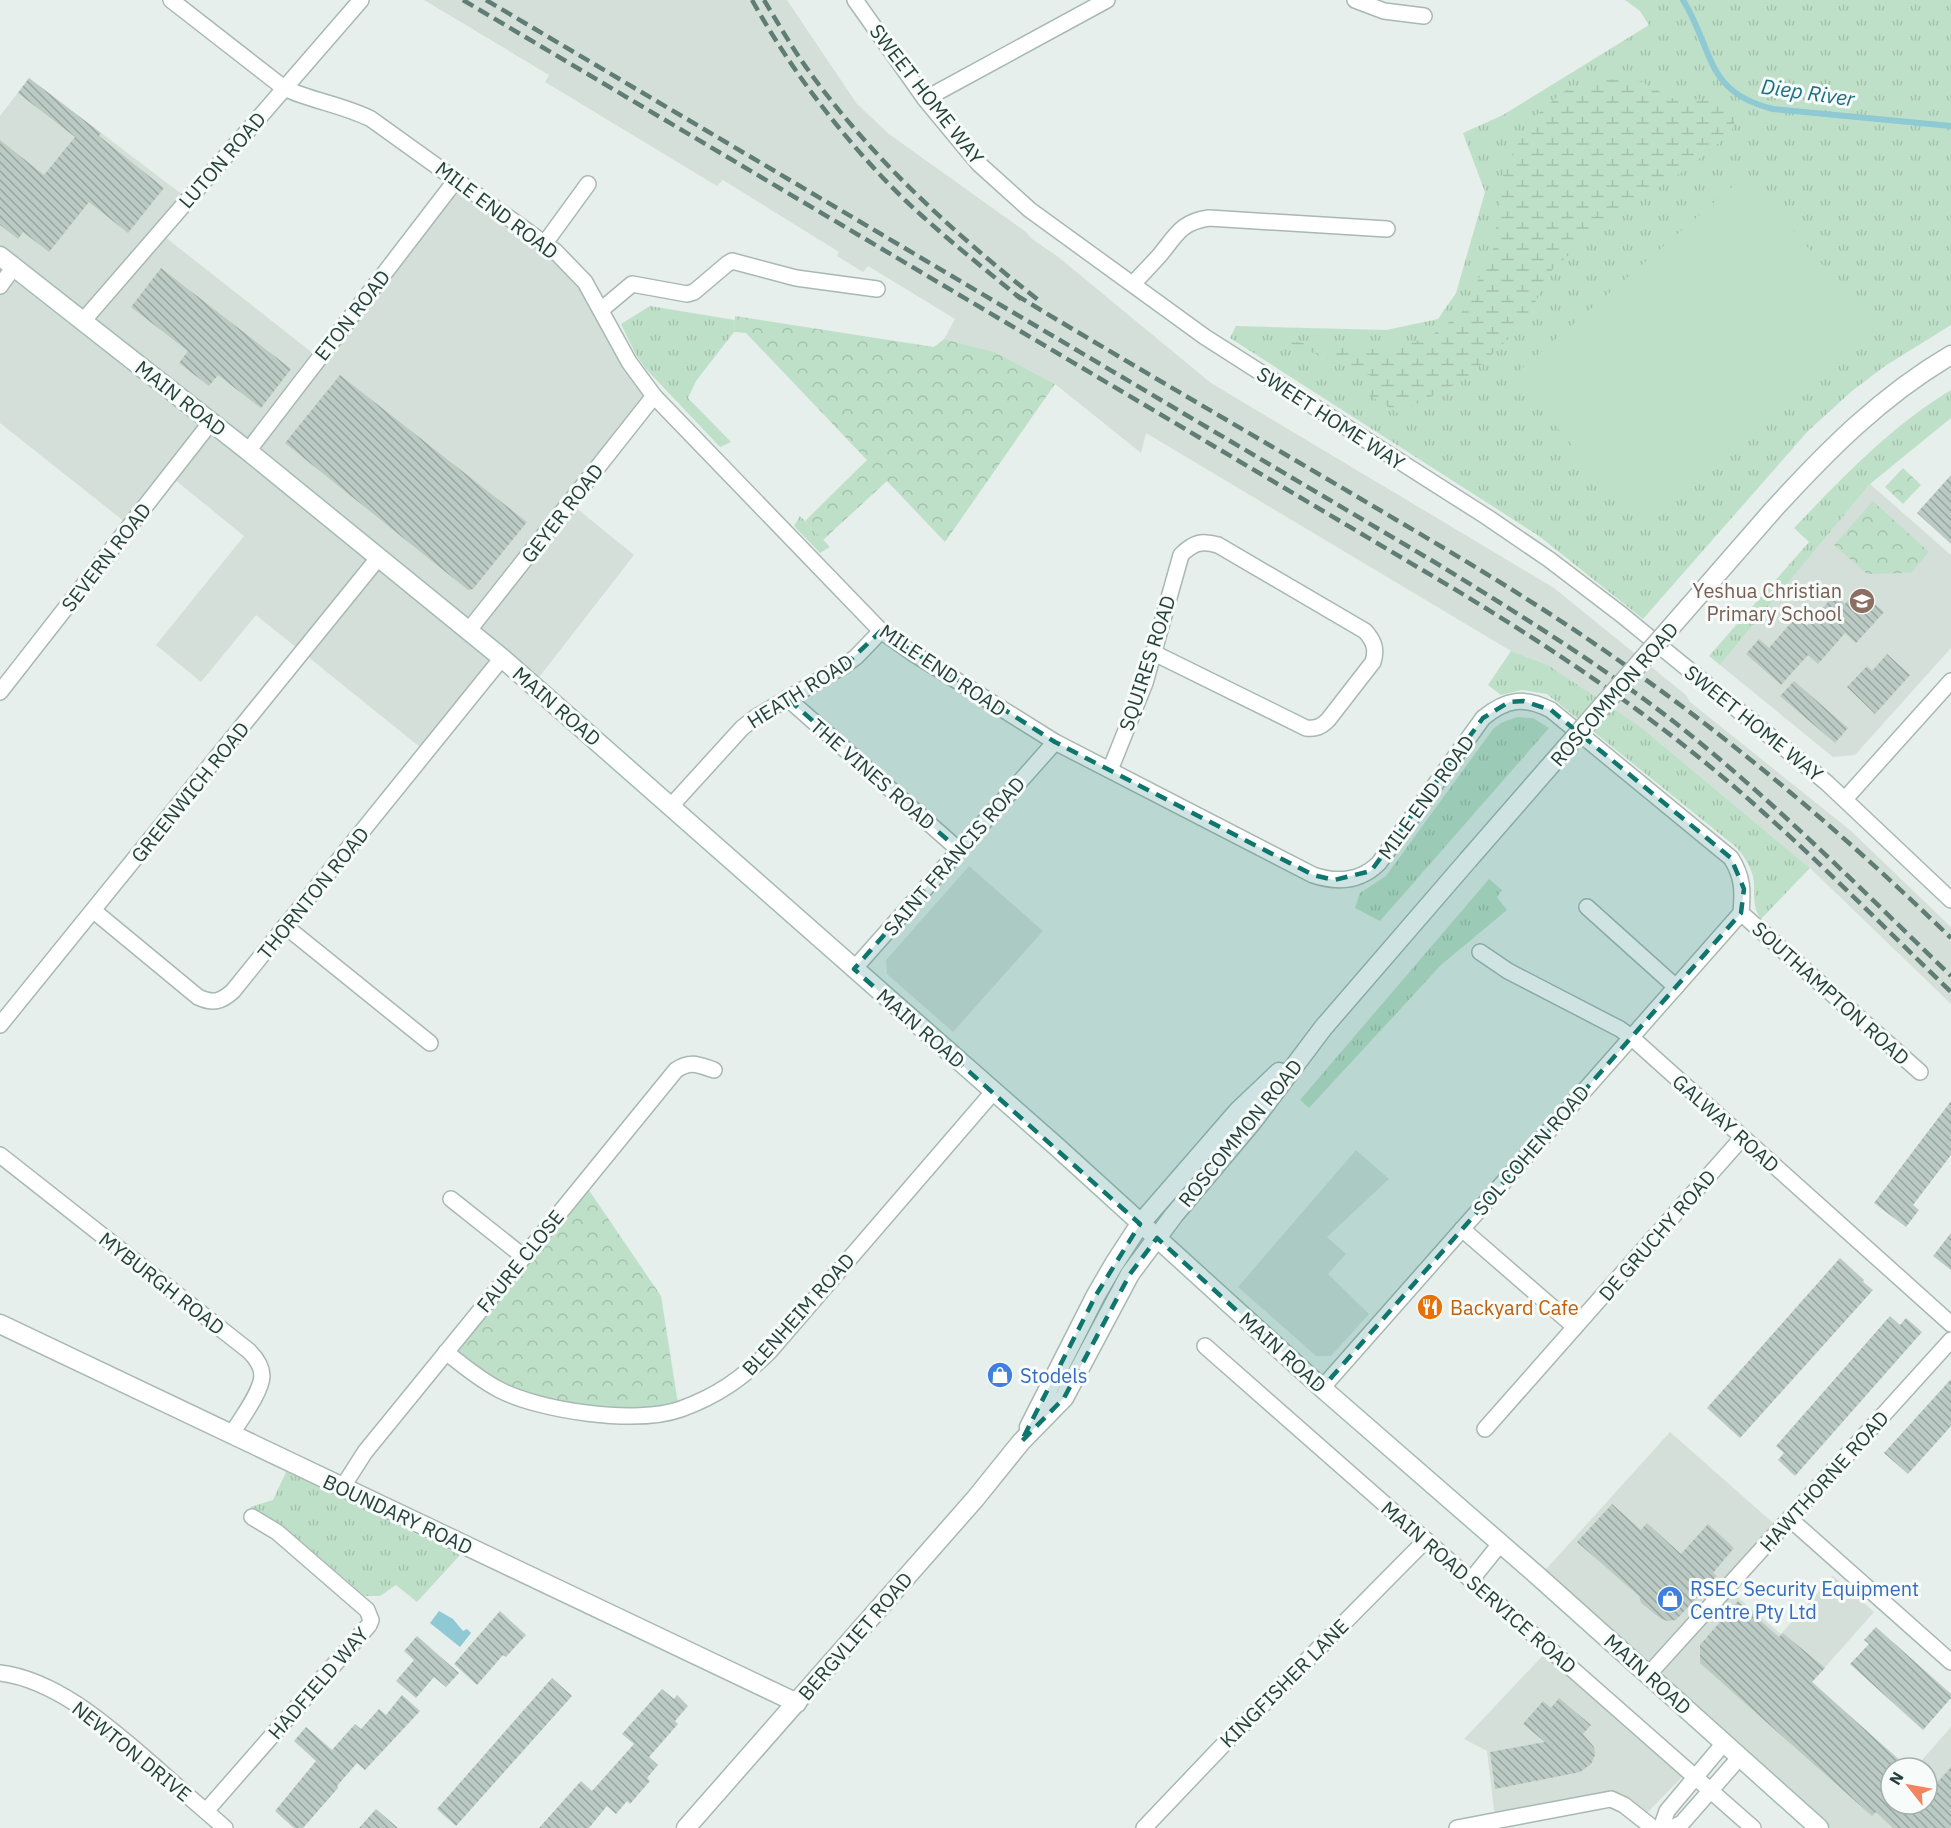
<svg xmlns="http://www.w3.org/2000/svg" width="1951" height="1828" font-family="'IBM Plex Sans',sans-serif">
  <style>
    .built { fill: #d4dfda }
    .grass { fill: url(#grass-tufts) }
    .wetland { fill: url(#wetland-marsh) }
    .park { fill: url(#park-crowns) }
    .pitch { fill: #bfe0c8 }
    .water { fill: #8ec9d4 }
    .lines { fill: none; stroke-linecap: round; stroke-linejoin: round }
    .stream { stroke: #8ec9d4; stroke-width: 6 }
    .building { fill: url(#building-back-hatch) }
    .minor-casing { stroke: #a8b8b2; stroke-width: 18 }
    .tertiary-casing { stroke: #a8b8b2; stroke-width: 21 }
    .secondary-casing { stroke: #a4bbb3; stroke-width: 21 }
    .minor { stroke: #fff; stroke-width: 15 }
    .tertiary { stroke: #fff; stroke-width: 18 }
    .secondary { stroke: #fff; stroke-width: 18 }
    .rail { stroke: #5f7d75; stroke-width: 4.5; stroke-dasharray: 12 6; stroke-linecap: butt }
    .tertiary-bridge-casing { stroke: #a8b8b2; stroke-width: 21; stroke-linecap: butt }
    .tertiary-bridge { stroke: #fff; stroke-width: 18 }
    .marked { fill: #0f766e; fill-opacity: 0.2; stroke: #0f766e; stroke-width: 4.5; stroke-dasharray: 12 8; stroke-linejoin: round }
    .labels { text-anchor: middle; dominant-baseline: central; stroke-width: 6; stroke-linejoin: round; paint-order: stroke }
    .street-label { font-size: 20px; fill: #24423a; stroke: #f7fbf9 }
    .education-label { font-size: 20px; fill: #785e54; stroke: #f7fbf9; text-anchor: end }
    .food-label { font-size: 20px; fill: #c56008; stroke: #f7fbf9; text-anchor: start }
    .shop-label { font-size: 20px; fill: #366cbe; stroke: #f7fbf9; text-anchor: start }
    .water-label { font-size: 21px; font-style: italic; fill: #1c6f80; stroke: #f7fbf9 }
  </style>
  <defs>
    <pattern id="grass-tufts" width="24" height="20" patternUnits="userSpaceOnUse" patternTransform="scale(1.5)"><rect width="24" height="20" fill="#bfe0c8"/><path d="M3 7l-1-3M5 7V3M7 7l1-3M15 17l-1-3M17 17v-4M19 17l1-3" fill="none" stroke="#a4c1ad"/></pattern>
    <pattern id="wetland-marsh" width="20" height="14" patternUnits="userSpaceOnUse" patternTransform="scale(1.5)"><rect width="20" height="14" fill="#bfe0c8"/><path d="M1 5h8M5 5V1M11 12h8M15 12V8" fill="none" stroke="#a4c1ad"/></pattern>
    <pattern id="park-crowns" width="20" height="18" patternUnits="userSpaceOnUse" patternTransform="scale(1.5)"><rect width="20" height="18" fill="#bfe0c8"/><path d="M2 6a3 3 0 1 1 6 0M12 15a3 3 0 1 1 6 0" fill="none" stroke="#a4c1ad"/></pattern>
    <pattern id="building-back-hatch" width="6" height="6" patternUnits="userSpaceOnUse" patternTransform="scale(1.5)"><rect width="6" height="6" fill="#bbcac4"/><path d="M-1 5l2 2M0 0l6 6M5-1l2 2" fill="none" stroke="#98a6a0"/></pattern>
  </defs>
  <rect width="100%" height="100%" fill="#e6efeb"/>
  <g class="built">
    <polygon points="424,0 787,0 857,104 889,134 1026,232 1032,239 1057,256 1211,383 1554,588 1686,695 1690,702 1850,830 1951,927 1951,1004 1810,868 1648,733 1548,665 1511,651 1146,433 1141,453 1055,384 995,352 944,339 955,319 868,266 863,272 837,256 839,252 723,180 717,186 545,82 549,75"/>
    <polygon points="29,78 188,199 160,233 319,358 456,180 555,251 654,396 570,503 634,555 533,685 502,658 426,752 256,615 201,682 156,645 244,536 169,475 130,526 0,423 0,116"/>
    <polygon points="1870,484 1951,555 1951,648 1855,755 1833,757 1720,665"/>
    <polygon points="969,866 1043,931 953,1032 887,974 886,960"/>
    <polygon points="1356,1150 1389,1179 1327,1237 1346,1254 1328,1274 1369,1314 1331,1356 1316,1356 1238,1287"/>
    <polygon points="1670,1432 1780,1529 1727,1588 1781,1634 1833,1576 1874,1612 1812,1682 1909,1768 1891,1768 1891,1804 1927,1804 1927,1768 1915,1768 1951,1727 1951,1828 1821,1828 1539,1577"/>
    <polygon points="1549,1649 1688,1771 1641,1819 1622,1805 1495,1819 1487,1751 1464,1739"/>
  </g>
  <g class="grass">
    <polygon points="1625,0 1951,0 1951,325 1885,366 1852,391 1808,431 1643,619 1539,536 1230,338 1236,326 1386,330 1438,319 1456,293 1485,192 1463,133 1503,115 1649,25 1640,11"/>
    <polygon points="650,306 735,320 734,332 696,381 688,398 731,442 720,447 646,369 636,355 621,324"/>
    <path d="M1951,390V418L1870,484L1720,665L1709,656L1809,542L1794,528C1843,477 1890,427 1951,390Z"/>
    <polygon points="800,516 830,547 820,553 794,526"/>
    <path d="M1511,651L1548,665L1642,728L1810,868L1761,919C1751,906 1756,892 1753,876C1750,865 1743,855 1736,847L1547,694L1522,690L1501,695L1488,685Z"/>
    <polygon points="1517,717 1533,718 1549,728 1380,921 1355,908 1360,893 1386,876 1493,729 1501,723"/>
    <polygon points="1489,879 1502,890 1497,897 1507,910 1441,965 1309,1108 1300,1100"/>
    <polygon points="286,1472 287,1472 460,1555 417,1602 396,1585 380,1596 365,1596 282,1525 250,1507 273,1500"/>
  </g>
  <polygon class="wetland" points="1598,78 1641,82 1676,100 1712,99 1738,113 1730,134 1682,172 1603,224 1552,270 1524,324 1466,379 1398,413 1369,395 1371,376 1281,340 1356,349 1391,349 1431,336 1462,312 1493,250 1504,169 1532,119 1563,92"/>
  <g class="park">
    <polygon points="735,316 934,347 944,339 995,352 1055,384 945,542 887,481 823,540 805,521 867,460 746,333 734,332"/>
    <polygon points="1903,468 1921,485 1903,504 1885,487"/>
    <polygon points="1873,501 1929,552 1911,573 1867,574 1834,545"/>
    <polygon points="584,1183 661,1296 679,1410 648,1414 543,1405 446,1352"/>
  </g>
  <polygon class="pitch" points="1746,175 1877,329 1644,529 1513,376"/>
  <polygon class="water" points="439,1611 453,1619 463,1631 467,1629 471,1633 460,1647 430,1623"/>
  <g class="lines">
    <path class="stream" d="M1683,0C1714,50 1704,92 1773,109L1951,126"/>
  </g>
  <g class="building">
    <polygon points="29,78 101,133 99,136 164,188 128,233 89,202 49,252 23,232 18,239 0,225 0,140 44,175 75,137 18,93"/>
    <polygon points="161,268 291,369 261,408 218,375 209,386 179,363 188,351 131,307"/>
    <polygon points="340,375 527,522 473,589 468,590 285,443"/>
    <polygon points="1951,475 1951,544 1917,513"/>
    <polygon points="1858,589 1884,612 1856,643 1845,633 1818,664 1808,655 1781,685 1746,654 1759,639 1769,648 1796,617 1807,626 1834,595 1845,604"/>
    <polygon points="1887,654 1910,675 1875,714 1847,687 1867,666 1872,671"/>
    <polygon points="1794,681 1848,728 1835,743 1780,696"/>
    <polygon points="1951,1101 1951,1155 1913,1205 1919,1210 1906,1227 1874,1203"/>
    <polygon points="1951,1233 1951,1270 1933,1256"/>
    <polygon points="1840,1258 1864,1280 1863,1282 1873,1290 1740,1438 1707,1408"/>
    <polygon points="1890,1316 1900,1325 1906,1318 1922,1332 1795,1476 1778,1460 1784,1453 1776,1446"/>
    <polygon points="1951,1379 1951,1426 1908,1474 1884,1453"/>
    <polygon points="1612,1504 1641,1530 1647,1523 1681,1554 1708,1524 1734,1548 1713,1573 1717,1576 1676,1620 1667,1621 1660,1618 1641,1603 1639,1596 1577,1542"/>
    <polygon points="1738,1601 1779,1637 1783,1633 1825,1668 1812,1682 1908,1768 1891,1768 1891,1804 1927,1804 1927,1794 1951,1767 1951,1828 1893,1828 1876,1812 1872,1816 1700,1663 1700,1645"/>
    <polygon points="500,1611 526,1635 506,1657 503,1655 477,1685 454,1664"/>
    <polygon points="1876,1627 1951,1694 1951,1698 1923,1730 1850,1664 1869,1644 1864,1640"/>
    <polygon points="417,1636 459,1673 446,1687 434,1677 416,1698 396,1681 414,1660 404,1651"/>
    <polygon points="552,1678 572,1696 456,1826 437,1809"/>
    <polygon points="662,1689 674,1699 677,1695 688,1706 675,1721 678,1724 649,1757 658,1765 647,1778 650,1781 630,1804 627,1801 616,1814 607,1806 589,1828 539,1828 581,1781 592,1791 634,1744 622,1734"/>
    <polygon points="402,1695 420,1711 365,1770 357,1763 337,1786 338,1788 303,1828 294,1828 275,1811 316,1761 294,1741 306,1727 332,1750 355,1724 361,1729 379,1709 386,1715"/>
    <polygon points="1559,1698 1591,1725 1583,1734 1594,1747 1595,1755 1591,1764 1580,1772 1495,1789 1490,1752 1545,1742 1523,1724 1543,1701 1551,1708"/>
    <polygon points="376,1809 398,1828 359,1828"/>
  </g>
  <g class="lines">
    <g class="minor-casing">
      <g id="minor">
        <path d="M171,0L284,88C312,101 343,105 371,119L555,251L585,282L629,362L654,396L881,631L911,652L1055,742L1313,875C1337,883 1360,882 1379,863L1483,718C1506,699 1524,696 1551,710L1731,858C1743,877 1743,891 1741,913"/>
        <polyline points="855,0 925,99 968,151 979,164 1030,210 1205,337 1487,517 1550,560 1622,615 1827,783 1951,900"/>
        <polyline points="1355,0 1384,11 1424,16"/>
        <polyline points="925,99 1107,0"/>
        <polyline points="545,243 588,184"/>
        <path d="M1133,284C1141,275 1150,266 1159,256C1176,236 1180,222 1209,218L1387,229"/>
        <polyline points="0,286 14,267"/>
        <polyline points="601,310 632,284 687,294 694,292 727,264 732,261 796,278 877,289"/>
        <polyline points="83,321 361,0"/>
        <polyline points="248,451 456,180"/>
        <polyline points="469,630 654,396"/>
        <polyline points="0,692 211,422"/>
        <polyline points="787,698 959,850"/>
        <path d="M1110,770L1145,683L1181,555C1193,543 1201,540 1218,545L1365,631C1374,641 1377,649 1373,662L1328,720C1321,727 1316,729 1306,728L1154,653"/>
        <polyline points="1845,799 1951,681"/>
        <polyline points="671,806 742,728 756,717 845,665 856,657 881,631"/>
        <polyline points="1587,907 1676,987"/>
        <path d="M94,911L198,997C213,1004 221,1002 233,991L502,658"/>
        <polyline points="1741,913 1920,1072"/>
        <polyline points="285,926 430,1043"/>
        <polyline points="1480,952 1508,971 1620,1029 1631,1037 1951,1324"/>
        <polyline points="854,969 1055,742"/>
        <polyline points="0,1025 379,557"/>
        <path d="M0,1155L249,1351C256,1358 262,1366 262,1376C261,1393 240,1420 231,1435"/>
        <polyline points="451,1199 524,1257"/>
        <polyline points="1462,1229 1575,1327 1742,1138"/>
        <polyline points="1205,1346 1753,1828"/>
        <path d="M446,1352C462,1365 479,1379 498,1389C539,1411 637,1425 681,1409C717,1396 741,1379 769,1352L994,1091"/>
        <polyline points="1322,1388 1741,913"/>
        <polyline points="1485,1429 1575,1327"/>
        <path d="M342,1488L365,1452L676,1070C691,1060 699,1065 714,1070"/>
        <polyline points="1790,1519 1951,1662"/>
        <polyline points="1471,1580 1500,1544"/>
        <path d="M0,1673C57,1680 110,1728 152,1764C176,1786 201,1807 225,1828"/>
        <polyline points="1648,1675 1951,1340"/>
        <polyline points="206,1811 369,1625 371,1620 367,1610 277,1532 252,1517"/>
        <polyline points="1144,1828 1223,1745 1426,1540"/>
        <polyline points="1457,1828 1611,1799 1624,1805 1653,1828"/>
        <polyline points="1661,1828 1667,1811 1724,1743"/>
        <polyline points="1672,1828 1682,1823 1740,1757"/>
      </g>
    </g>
    <g class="tertiary-casing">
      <g id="tertiary">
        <path d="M1773,510C1827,451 1881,396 1951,355"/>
        <polyline points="0,1324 797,1703"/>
        <polyline points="1029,1427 1096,1295 1114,1264 1140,1224 1239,1110 1279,1072"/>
        <polyline points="686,1828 975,1499 1021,1442 1064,1398 1130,1274 1174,1215 1253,1121 1323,1028 1468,860"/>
      </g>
    </g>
    <g class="secondary-casing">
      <polyline id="secondary" points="0,256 248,451 502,658 1056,1146 1322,1388 1539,1577 1819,1828"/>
    </g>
    <use href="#minor" class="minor"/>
    <use href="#tertiary" class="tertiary"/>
    <use href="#secondary" class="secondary"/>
    <g class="rail">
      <path d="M463,0L1451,587C1562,654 1668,726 1764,813C1828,870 1889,932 1951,992"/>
      <path d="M486,0L1436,563C1517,613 1598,663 1673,721C1772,799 1861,889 1951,976"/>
      <path d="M752,0C788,65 833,125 884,179C926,223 974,260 1021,299"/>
      <path d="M764,0C779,25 794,51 811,74C875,162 957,236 1042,303"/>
      <path d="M1016,295C1130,364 1246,431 1361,499C1444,548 1528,597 1608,653C1731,738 1844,834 1951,938"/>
    </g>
    <g class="tertiary-bridge-casing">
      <polyline id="tertiary-bridge" points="1468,860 1773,510"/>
    </g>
    <use href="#tertiary-bridge" class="tertiary-bridge"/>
  </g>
  <path class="marked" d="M881,631L1055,742L1313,875L1334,880L1371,871L1483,718L1509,702L1523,701L1551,710L1731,858L1744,889L1741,913L1322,1388L1157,1238L1130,1274L1064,1398L1021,1442L1096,1295L1140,1224L854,969L959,850L787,698L845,665Z"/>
  <defs>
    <g id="school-disc" transform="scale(1.35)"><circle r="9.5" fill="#8d6e63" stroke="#f7fbf9"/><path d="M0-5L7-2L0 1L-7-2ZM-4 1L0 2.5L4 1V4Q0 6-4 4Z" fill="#fff"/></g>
    <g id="restaurant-disc" transform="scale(1.35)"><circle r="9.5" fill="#e8710a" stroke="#f7fbf9"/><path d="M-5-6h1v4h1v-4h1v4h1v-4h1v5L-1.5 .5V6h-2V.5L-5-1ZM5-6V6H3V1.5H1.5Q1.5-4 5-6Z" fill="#fff"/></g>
    <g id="shop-disc" transform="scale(1.35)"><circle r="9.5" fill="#3f7fe0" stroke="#f7fbf9"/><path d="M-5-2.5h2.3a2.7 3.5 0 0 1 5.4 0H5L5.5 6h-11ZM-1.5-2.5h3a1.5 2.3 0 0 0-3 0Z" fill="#fff"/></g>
  </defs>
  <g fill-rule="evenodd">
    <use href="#school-disc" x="1862" y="601"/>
    <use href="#restaurant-disc" x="1430" y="1307"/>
    <use href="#shop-disc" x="1000" y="1375"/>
    <use href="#shop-disc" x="1670" y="1599"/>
  </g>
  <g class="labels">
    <g class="street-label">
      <text transform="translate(927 94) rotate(52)">SWEET HOME WAY</text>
      <text transform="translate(222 160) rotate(-49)">LUTON ROAD</text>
      <text transform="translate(497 210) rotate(37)">MILE END ROAD</text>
      <text transform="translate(352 315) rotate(-52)">ETON ROAD</text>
      <text transform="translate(181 398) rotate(38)">MAIN ROAD</text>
      <text transform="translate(1331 418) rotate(33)">SWEET HOME WAY</text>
      <text transform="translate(562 513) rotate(-52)">GEYER ROAD</text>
      <text transform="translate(106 557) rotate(-52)">SEVERN ROAD</text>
      <text transform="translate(1147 663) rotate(-72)">SQUIRES ROAD</text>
      <text transform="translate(943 670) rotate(34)">MILE END ROAD</text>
      <text transform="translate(800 691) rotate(-32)">HEATH ROAD</text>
      <text transform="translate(1614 694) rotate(-49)">ROSCOMMON ROAD</text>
      <text transform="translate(557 706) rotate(41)">MAIN ROAD</text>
      <text transform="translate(1754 723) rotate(39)">SWEET HOME WAY</text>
      <text transform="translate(873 774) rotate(41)">THE VINES ROAD</text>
      <text transform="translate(190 792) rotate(-51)">GREENWICH ROAD</text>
      <text transform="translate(1426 797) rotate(-54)">MILE END ROAD</text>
      <text transform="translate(954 856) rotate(-49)">SAINT FRANCIS ROAD</text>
      <text transform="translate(313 893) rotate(-51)">THORNTON ROAD</text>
      <text transform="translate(1831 993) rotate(42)">SOUTHAMPTON ROAD</text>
      <text transform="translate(921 1028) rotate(41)">MAIN ROAD</text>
      <text transform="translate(1726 1123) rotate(42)">GALWAY ROAD</text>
      <text transform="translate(1240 1133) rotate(-51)">ROSCOMMON ROAD</text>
      <text transform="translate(1531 1150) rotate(-49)">SOL COHEN ROAD</text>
      <text transform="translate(1657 1235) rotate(-49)">DE GRUCHY ROAD</text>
      <text transform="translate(520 1261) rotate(-51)">FAURE CLOSE</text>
      <text transform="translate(162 1283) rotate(38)">MYBURGH ROAD</text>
      <text transform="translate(798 1314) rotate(-48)">BLENHEIM ROAD</text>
      <text transform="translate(1283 1352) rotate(42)">MAIN ROAD</text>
      <text transform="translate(1824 1481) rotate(-48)">HAWTHORNE ROAD</text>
      <text transform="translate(398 1514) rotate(25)">BOUNDARY ROAD</text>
      <text transform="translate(1479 1587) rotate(41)">MAIN ROAD SERVICE ROAD</text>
      <text transform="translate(855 1636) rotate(-49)">BERGVLIET ROAD</text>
      <text transform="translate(1648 1674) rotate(42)">MAIN ROAD</text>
      <text transform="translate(318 1683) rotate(-49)">HADFIELD WAY</text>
      <text transform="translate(1284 1683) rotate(-45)">KINGFISHER LANE</text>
      <text transform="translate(132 1751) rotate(39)">NEWTON DRIVE</text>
    </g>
    <g class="education-label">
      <text x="1842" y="590">Yeshua Christian<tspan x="1842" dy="23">Primary School</tspan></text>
    </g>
    <g class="food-label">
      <text x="1450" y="1307">Backyard Cafe</text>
    </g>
    <g class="shop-label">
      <text x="1020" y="1375">Stodels</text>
      <text x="1690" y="1588">RSEC Security Equipment<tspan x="1690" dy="23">Centre Pty Ltd</tspan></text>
    </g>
    <g class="water-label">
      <text transform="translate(1808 92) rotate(8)">Diep River</text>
    </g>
  </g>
  <g transform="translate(1909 1786) rotate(301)"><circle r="28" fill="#f7fbf9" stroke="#a3b1ad" stroke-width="1.5"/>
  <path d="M0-4.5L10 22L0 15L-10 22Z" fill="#f4845f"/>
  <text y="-9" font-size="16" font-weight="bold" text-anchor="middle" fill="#24423a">N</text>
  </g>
</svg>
